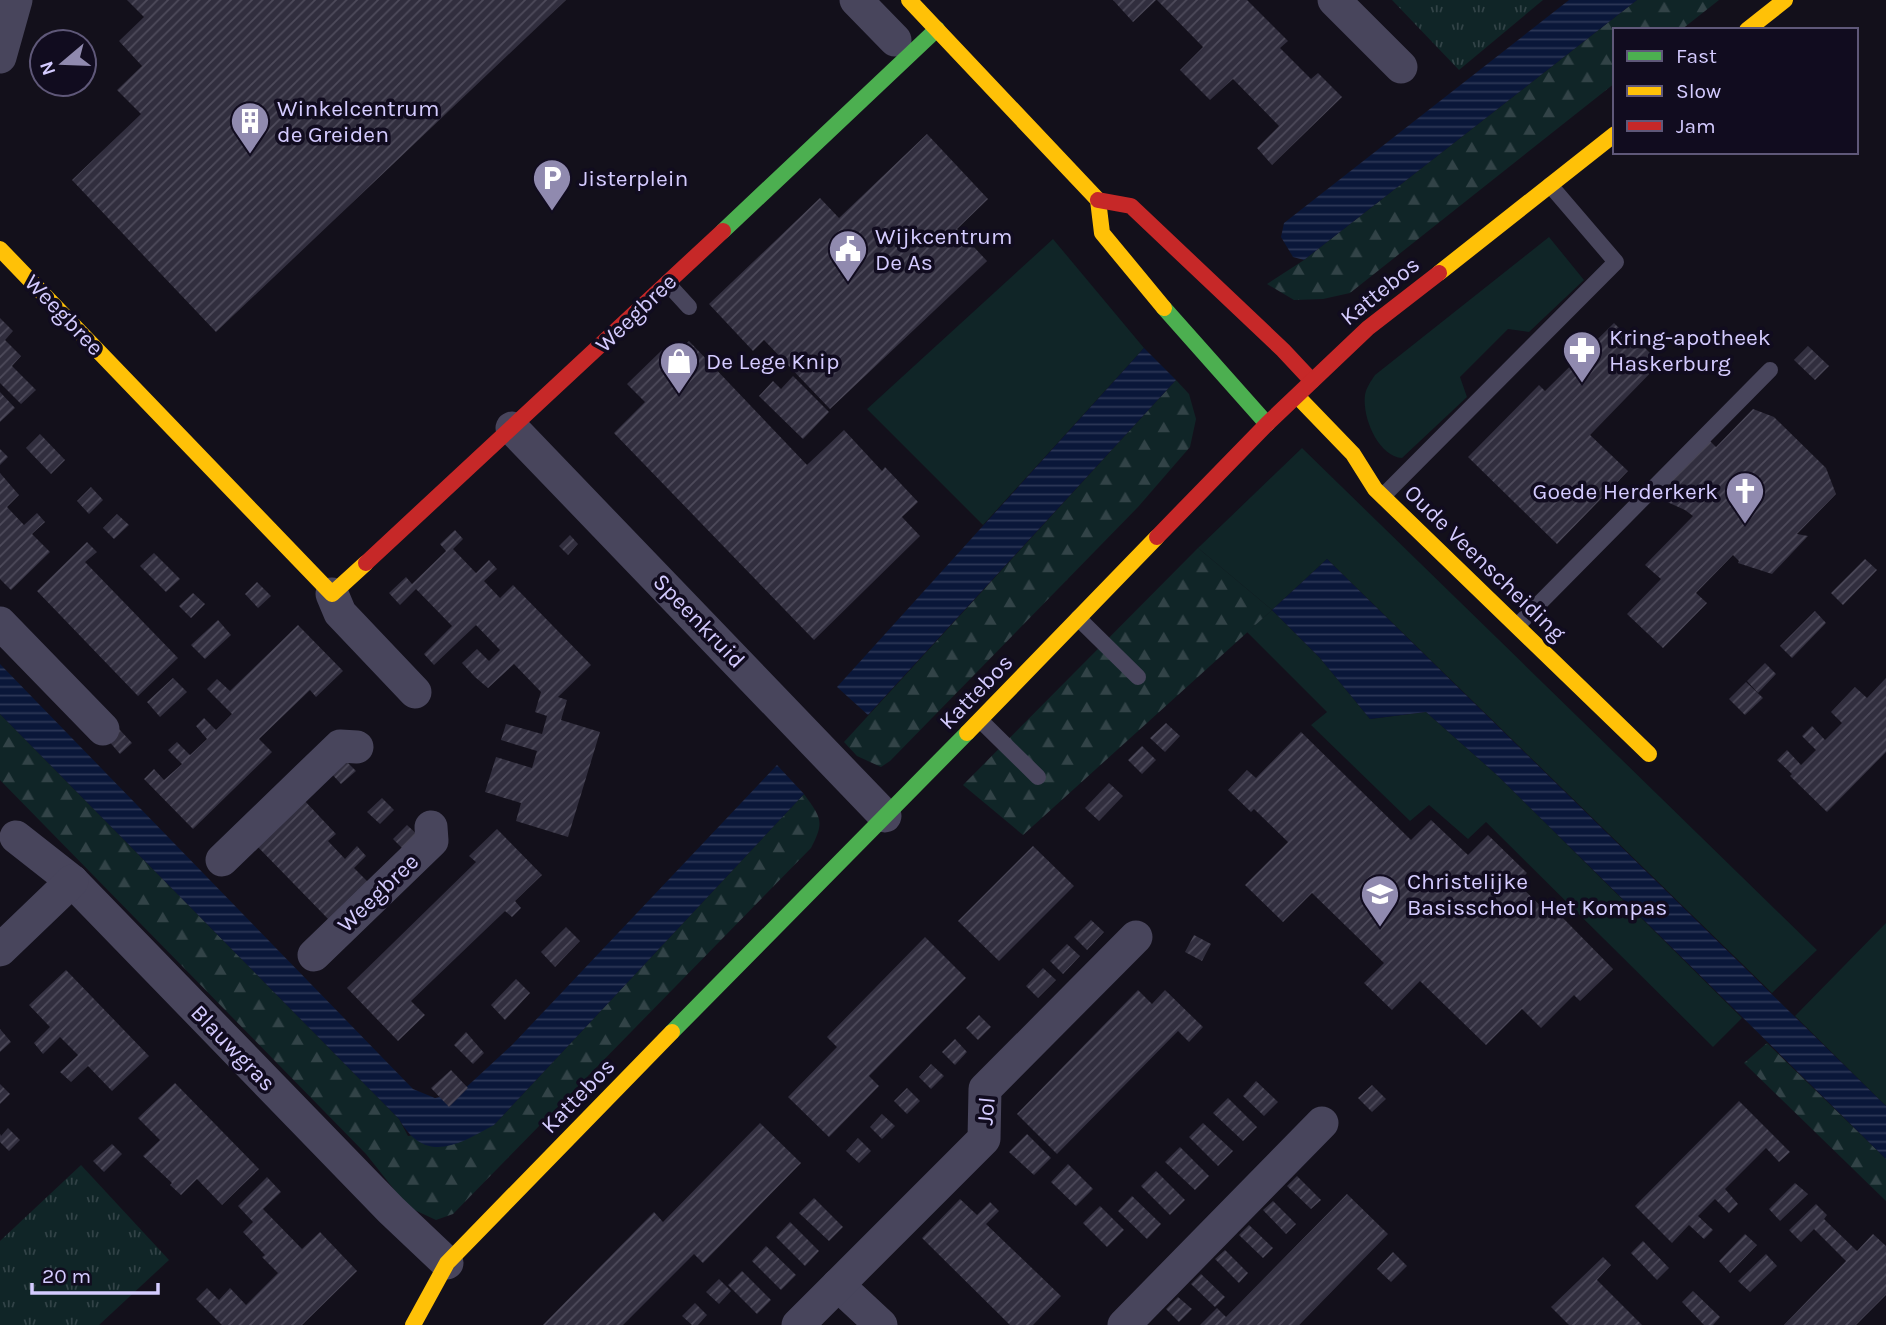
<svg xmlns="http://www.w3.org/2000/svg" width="1886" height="1325" font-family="Karla,sans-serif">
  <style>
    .grass { fill: #102527 }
    .forest { fill: url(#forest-firs) }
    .park { fill: url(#park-tufts) }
    .water { fill: url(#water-rules) }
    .building { fill: url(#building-hatch) }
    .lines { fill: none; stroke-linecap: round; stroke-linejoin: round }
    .lane { stroke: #48455c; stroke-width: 16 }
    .street { stroke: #48455c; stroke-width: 33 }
    .fast { stroke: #4caf50; stroke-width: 16 }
    .slow { stroke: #ffc107; stroke-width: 16 }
    .jam { stroke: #c62828; stroke-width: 16 }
    .labels { text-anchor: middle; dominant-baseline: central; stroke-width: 7; stroke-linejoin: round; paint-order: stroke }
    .poi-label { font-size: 23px; fill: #d4cbff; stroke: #110c1f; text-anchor: start }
    .street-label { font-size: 23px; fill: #d4cbff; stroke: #110c1f }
  </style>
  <defs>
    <pattern id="forest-firs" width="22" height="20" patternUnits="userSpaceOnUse" patternTransform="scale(1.75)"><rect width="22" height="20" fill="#102527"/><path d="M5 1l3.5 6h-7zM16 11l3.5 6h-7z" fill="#324347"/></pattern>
    <pattern id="park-tufts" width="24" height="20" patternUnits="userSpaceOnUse" patternTransform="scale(1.75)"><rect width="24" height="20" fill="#102527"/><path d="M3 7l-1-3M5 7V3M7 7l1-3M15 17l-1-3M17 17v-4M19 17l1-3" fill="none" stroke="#324347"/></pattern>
    <pattern id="water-rules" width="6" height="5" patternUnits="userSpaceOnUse" patternTransform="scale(1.75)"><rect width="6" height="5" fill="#0a1739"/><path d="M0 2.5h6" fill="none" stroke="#2d3757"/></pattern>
    <pattern id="building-hatch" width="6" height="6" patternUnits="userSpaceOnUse" patternTransform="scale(1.75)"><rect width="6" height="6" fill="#312e3e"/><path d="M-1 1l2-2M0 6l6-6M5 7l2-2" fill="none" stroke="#4e4b5b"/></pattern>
  </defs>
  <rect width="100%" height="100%" fill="#13101b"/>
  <g class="grass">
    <path d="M1549,237L1584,280L1529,332L1508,329L1460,377L1467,397L1402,458C1378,456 1362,417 1365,395C1366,388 1371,381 1375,375Z"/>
    <polygon points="1053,239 1144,348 983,525 867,409"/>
    <polygon points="1302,448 1817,950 1772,993 1327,559 1272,610 1320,658 1370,719 1426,712 1497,775 1742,1018 1713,1047 1486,822 1468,839 1429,805 1410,821 1311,725 1327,712 1247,632 1272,610 1198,548"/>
    <polygon points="1886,923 1886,1106 1795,1016"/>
  </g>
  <g class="forest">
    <polygon points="1637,0 1719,0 1681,30 1615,30 1615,83 1350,293 1323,299 1294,300 1267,284 1304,260"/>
    <polygon points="1176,380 1189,394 1196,419 1190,447 1138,507 890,761 881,767 857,756 844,742"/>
    <polygon points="1198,548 1272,610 1023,835 963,785"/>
    <path d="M0,714L399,1119L408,1136L494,1125L804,794C821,818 825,821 811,848L453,1214L436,1220L408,1207L366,1154L0,780Z"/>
    <polygon points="1767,1043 1886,1159 1886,1201 1744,1063"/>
  </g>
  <g class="park">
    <polygon points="1392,0 1543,0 1459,70"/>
    <polygon points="81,1165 169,1260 99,1325 0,1325 0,1241"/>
  </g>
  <g class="water">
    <polygon points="1569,0 1637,0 1304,260 1293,257 1281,237 1284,223"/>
    <polygon points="1144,348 1176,380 868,715 837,687"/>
    <polygon points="1327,559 1886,1106 1886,1159 1497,775 1426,712 1370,719 1320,658 1272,610"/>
    <path d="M0,664L413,1089L435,1098L460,1093L512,1045L777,765L804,794L494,1125C458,1145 425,1165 399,1119L0,714Z"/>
  </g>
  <g class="building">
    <polygon points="127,0 566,0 216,332 72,180 141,114 117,90 142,66 119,41 144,17"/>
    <polygon points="1113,0 1156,0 1133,22"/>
    <polygon points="1157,0 1247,0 1288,41 1280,48 1311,79 1318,73 1342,97 1272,165 1257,148 1279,126 1233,79 1210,100 1180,70 1203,47"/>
    <polygon points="927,134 988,199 957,229 987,261 830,409 764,340 753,351 709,304 820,198 839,218"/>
    <polygon points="0,318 13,331 5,340 21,356 12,366 36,390 21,404 0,383"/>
    <polygon points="1614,323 1626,335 1629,332 1660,363 1590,435 1628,471 1557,544 1468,457 1539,385 1545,391"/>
    <polygon points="689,341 807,465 844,430 882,471 885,467 918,502 902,517 920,536 814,640 614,433 645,402 627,384 662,350 671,359"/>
    <polygon points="1808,346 1829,366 1815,380 1794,360"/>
    <polygon points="793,376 829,412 803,439 759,396 773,381 781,389"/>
    <polygon points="0,392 15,408 0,422"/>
    <polygon points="1753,409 1774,417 1826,468 1836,494 1797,534 1808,536 1772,574 1738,563 1739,561 1733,555 1696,593 1707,603 1663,648 1627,614 1661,579 1645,565 1693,516 1685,510 1654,496 1709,440 1716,447"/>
    <polygon points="40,434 65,460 51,474 26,448"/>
    <polygon points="0,449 8,457 0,465"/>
    <polygon points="0,473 19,495 7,507 24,525 37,513 45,522 32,534 50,552 11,590 0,579"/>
    <polygon points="91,487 103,500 89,514 77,501"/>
    <polygon points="117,514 129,525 114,539 103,528"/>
    <polygon points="455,530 463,539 453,549 476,573 489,560 497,569 484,581 500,598 513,585 591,665 558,697 567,700 561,720 600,732 568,837 516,821 521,803 485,792 496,757 532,768 537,751 501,740 506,724 542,734 547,716 535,712 541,692 514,664 488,688 475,677 462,663 477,649 489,661 500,650 476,625 434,665 424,654 452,626 416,589 400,605 389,593 406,577 412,584 446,551 440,544"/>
    <polygon points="570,535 578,544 568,555 559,546"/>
    <polygon points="87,542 97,552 85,562 178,658 138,696 37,591"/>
    <polygon points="154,553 180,579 166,592 140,566"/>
    <polygon points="1865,559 1877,570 1843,605 1831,593"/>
    <polygon points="257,582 271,596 258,608 245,594"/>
    <polygon points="193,593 205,604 191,618 179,606"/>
    <polygon points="1815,611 1826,623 1792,658 1780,646"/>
    <polygon points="218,620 231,635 205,659 191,645"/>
    <polygon points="298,625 343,671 316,697 310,690 259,739 272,752 193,829 144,779 154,769 164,780 182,764 168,750 177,742 190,755 207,739 196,726 204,718 216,730 232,714 207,689 217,679 230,691"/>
    <polygon points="1765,663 1776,674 1758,693 1747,681"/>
    <polygon points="173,678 187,692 160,717 147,702"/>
    <polygon points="1886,678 1886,752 1827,812 1790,776 1792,774 1777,760 1787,750 1801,765 1816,750 1802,736 1812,726 1825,740 1842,723 1831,712 1855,687 1867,698"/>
    <polygon points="1746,682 1763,698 1745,715 1729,699"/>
    <polygon points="1166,723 1180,736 1165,752 1150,738"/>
    <polygon points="119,729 132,743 120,754 107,739"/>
    <polygon points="1301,732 1411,840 1431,820 1468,855 1488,835 1527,873 1517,883 1555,920 1560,915 1613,969 1580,1001 1574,995 1541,1028 1522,1009 1486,1045 1420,981 1392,1010 1364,983 1384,963 1312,893 1283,922 1245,885 1288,842 1254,809 1251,812 1228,790 1247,770 1256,778"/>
    <polygon points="1142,746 1156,760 1142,774 1128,760"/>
    <polygon points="343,758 356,771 341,784 330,772"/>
    <polygon points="1109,783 1123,796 1099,821 1085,808"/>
    <polygon points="302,798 336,834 328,841 345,859 357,846 366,856 354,868 371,885 332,923 255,844"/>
    <polygon points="382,798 394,810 380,824 367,812"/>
    <polygon points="407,825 420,837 405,851 393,839"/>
    <polygon points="497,829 542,875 515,901 521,908 512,917 505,911 411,1001 425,1015 398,1041 347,988 476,862 469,856"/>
    <polygon points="1033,846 1074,886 999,961 958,921"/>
    <polygon points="1091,920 1104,932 1087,950 1074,937"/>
    <polygon points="566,927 580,941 555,967 541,952"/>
    <polygon points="1194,935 1211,944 1202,961 1185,952"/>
    <polygon points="925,937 966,978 869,1076 879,1086 829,1137 788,1097 837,1047 827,1037"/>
    <polygon points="1067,944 1080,956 1063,974 1050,961"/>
    <polygon points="1043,968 1056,980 1038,998 1026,986"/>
    <polygon points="66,970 149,1056 112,1091 88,1066 71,1082 60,1072 78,1055 60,1037 43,1054 34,1043 50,1027 29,1005"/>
    <polygon points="516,979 530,993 505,1020 491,1005"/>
    <polygon points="1138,990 1152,1004 1165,990 1203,1027 1189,1042 1178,1031 1057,1154 1017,1114"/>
    <polygon points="979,1015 991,1027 978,1040 966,1028"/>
    <polygon points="0,1029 11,1042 0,1052"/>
    <polygon points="466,1032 484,1053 473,1064 454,1045"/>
    <polygon points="955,1039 967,1052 955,1065 942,1052"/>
    <polygon points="931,1064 944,1076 931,1089 919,1077"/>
    <polygon points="451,1070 468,1088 449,1107 431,1088"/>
    <polygon points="1256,1081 1278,1102 1264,1116 1243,1096"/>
    <polygon points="175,1083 259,1169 222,1205 197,1179 181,1195 170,1185 172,1183 143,1156 160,1140 138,1118"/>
    <polygon points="0,1084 10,1094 0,1104"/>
    <polygon points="1372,1085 1386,1099 1372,1112 1358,1098"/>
    <polygon points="907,1088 920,1101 907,1114 894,1101"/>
    <polygon points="1228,1098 1257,1127 1243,1141 1213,1113"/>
    <polygon points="1739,1101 1790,1152 1779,1162 1766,1148 1725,1189 1738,1204 1729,1213 1715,1199 1698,1216 1713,1230 1704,1239 1689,1225 1672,1243 1635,1206"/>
    <polygon points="882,1114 895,1126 882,1139 870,1127"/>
    <polygon points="760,1123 801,1163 703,1263 694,1254 623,1325 543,1325 654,1212 663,1222"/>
    <polygon points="1203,1123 1233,1151 1218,1166 1189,1137"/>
    <polygon points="8,1128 20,1140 9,1151 0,1142 0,1134 1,1136"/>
    <polygon points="1027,1134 1051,1158 1034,1175 1009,1152"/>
    <polygon points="858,1138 871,1151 859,1163 846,1151"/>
    <polygon points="112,1144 122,1154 104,1172 93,1161"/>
    <polygon points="1180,1147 1209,1176 1195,1190 1165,1162"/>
    <polygon points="1068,1164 1093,1189 1076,1206 1051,1182"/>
    <polygon points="1156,1171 1185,1200 1170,1215 1141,1186"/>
    <polygon points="1297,1176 1321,1200 1311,1209 1287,1186"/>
    <polygon points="267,1177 281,1192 263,1209 302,1249 320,1232 357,1271 302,1325 222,1325 196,1299 207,1288 219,1300 230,1288 246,1305 278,1273 262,1257 265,1255 243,1232 253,1222 238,1206"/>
    <polygon points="1795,1183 1808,1194 1780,1221 1769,1209"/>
    <polygon points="1347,1194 1388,1234 1299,1325 1200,1325 1217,1308 1226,1317"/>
    <polygon points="1132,1196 1161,1224 1147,1239 1118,1211"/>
    <polygon points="814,1198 843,1227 829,1241 799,1213"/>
    <polygon points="960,1199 977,1215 990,1202 999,1211 986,1224 1061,1296 1033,1325 1010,1325 922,1238"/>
    <polygon points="1273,1201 1296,1224 1286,1234 1263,1210"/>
    <polygon points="1816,1204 1827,1215 1824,1219 1857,1251 1873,1234 1886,1246 1886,1295 1856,1325 1784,1325 1846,1261 1814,1229 1801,1242 1789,1230"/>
    <polygon points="1100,1206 1124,1230 1107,1247 1083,1223"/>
    <polygon points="790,1222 819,1251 805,1266 776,1237"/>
    <polygon points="1249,1225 1273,1248 1263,1258 1239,1235"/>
    <polygon points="1745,1234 1757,1245 1730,1273 1719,1261"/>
    <polygon points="1643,1241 1669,1268 1657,1280 1631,1253"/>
    <polygon points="766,1246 796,1275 781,1290 752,1261"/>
    <polygon points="1225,1250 1248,1273 1239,1283 1215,1259"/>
    <polygon points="1393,1252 1407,1266 1391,1282 1377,1269"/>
    <polygon points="1766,1254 1777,1266 1750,1292 1738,1281"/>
    <polygon points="1603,1257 1611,1265 1597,1280 1642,1325 1569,1325 1551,1307"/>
    <polygon points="742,1271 771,1300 757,1314 728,1285"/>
    <polygon points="1201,1274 1225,1297 1215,1307 1191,1284"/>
    <polygon points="719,1279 731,1291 719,1304 706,1292"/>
    <polygon points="1693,1291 1720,1317 1713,1325 1704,1325 1682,1302"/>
    <polygon points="1178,1297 1192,1309 1179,1322 1166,1309"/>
    <polygon points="695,1303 707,1315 698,1325 692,1325 682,1316"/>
  </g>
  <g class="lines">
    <g class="lane">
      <polyline points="667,283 689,307"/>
      <polyline points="1383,496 1616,262 1550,185"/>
      <polyline points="1078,618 1138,677"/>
      <polyline points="1517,626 1770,370"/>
      <polyline points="980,720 1038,777"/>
    </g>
    <g class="street">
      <polyline points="856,0 895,40"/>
      <polyline points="1334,0 1401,67"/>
      <polyline points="0,57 16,0"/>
      <polyline points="512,428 885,816"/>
      <polyline points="332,594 340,613 415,692"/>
      <polyline points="0,623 103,729"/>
      <polyline points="16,837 72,881 391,1210 447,1263"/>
      <polyline points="222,860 340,746 357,747"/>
      <polyline points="0,950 72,881"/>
      <polyline points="314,955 432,841 431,827"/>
      <polyline points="838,1285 881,1325"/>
      <polyline points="798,1325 984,1139 985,1089 1136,937"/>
      <polyline points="1124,1325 1322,1123"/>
    </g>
    <g class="fast">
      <polyline points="723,231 937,29"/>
      <polyline points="1164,308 1267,424"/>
      <polyline points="672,1032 967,733"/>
    </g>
    <g class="slow">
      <polyline points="909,0 1098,200 1102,233 1164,308"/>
      <polyline points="1747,30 1785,0"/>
      <polyline points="0,249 332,594 366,563"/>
      <polyline points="1439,273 1615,134"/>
      <polyline points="1297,396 1353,454 1375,489 1649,754"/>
      <polyline points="967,733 1157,537"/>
      <polyline points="413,1325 447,1263 672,1032"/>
    </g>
    <g class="jam">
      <polyline points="1098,200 1131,206 1283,350 1312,381"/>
      <polyline points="1157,537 1267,424 1368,328 1439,273"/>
      <polyline points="366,563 723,231"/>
    </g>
  </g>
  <defs>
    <g id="building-pin" transform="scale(2.0125)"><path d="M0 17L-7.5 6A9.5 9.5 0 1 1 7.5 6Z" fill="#908aaf" stroke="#110c1f"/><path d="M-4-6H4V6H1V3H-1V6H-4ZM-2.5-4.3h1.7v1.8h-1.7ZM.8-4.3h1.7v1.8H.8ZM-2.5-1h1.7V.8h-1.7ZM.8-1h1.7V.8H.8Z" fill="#fff"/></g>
    <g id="parking-pin" transform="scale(2.0125)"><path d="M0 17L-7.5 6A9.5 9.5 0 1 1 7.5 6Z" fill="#908aaf" stroke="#110c1f"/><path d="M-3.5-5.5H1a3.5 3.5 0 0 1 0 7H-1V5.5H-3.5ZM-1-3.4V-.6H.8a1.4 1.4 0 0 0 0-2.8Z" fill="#fff"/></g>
    <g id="civic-pin" transform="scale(2.0125)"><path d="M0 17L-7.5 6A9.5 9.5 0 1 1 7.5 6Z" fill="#908aaf" stroke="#110c1f"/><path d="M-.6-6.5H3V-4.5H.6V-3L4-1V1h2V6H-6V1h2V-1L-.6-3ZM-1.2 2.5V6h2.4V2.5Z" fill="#fff"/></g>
    <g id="pharmacy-pin" transform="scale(2.0125)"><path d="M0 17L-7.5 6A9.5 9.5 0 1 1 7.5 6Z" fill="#908aaf" stroke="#110c1f"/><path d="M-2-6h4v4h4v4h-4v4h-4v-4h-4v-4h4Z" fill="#fff"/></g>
    <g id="shop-pin" transform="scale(2.0125)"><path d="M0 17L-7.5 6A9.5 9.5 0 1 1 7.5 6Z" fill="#908aaf" stroke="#110c1f"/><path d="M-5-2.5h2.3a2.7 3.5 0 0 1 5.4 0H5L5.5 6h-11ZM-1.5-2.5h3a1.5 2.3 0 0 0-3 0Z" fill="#fff"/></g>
    <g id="church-pin" transform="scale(2.0125)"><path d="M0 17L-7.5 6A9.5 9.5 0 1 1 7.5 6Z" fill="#908aaf" stroke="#110c1f"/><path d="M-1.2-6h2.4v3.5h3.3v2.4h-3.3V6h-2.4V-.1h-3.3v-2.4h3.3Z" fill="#fff"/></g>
    <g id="school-pin" transform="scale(2.0125)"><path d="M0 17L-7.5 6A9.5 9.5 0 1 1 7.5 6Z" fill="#908aaf" stroke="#110c1f"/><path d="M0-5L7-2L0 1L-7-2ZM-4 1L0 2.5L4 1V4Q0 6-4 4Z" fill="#fff"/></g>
  </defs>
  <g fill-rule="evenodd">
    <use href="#building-pin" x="250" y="121"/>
    <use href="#parking-pin" x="552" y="178"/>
    <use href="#civic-pin" x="848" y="249"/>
    <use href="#pharmacy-pin" x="1582" y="350"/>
    <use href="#shop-pin" x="679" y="361"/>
    <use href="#church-pin" x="1745" y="491"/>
    <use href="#school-pin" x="1380" y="894"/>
  </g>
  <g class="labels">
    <g class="poi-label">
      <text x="277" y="108">Winkelcentrum<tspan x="277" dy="26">de Greiden</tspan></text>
      <text x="579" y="178">Jisterplein</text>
      <text x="875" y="236">Wijkcentrum<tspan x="875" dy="26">De As</tspan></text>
      <text x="1609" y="337">Kring-apotheek<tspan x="1609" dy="26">Haskerburg</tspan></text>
      <text x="706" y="361">De Lege Knip</text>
      <text x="1718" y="491" text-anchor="end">Goede Herderkerk</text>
      <text x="1407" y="881">Christelijke<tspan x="1407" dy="26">Basisschool Het Kompas</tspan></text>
    </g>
    <g class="street-label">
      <text transform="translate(1380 291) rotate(-39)">Kattebos</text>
      <text transform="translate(636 313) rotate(-44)">Weegbree</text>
      <text transform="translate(64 315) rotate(46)">Weegbree</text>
      <text transform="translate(1485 563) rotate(44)">Oude Veenscheiding</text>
      <text transform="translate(699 621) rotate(46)">Speenkruid</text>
      <text transform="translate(976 692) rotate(-46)">Kattebos</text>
      <text transform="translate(378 893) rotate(-44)">Weegbree</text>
      <text transform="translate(233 1048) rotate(46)">Blauwgras</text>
      <text transform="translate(578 1096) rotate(-46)">Kattebos</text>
      <text transform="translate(986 1111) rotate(-85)">Jol</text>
    </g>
  </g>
  <rect x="1613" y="28" width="245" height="126" fill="#110c1f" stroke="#5f5879" stroke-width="2"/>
  <rect x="1627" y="51" width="35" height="10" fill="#4caf50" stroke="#5f5879" stroke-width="2"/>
  <text x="1676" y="63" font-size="21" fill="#d4cbff">Fast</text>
  <rect x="1627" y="86" width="35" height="10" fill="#ffc107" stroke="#5f5879" stroke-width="2"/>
  <text x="1676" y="98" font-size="21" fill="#d4cbff">Slow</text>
  <rect x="1627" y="121" width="35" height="10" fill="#c62828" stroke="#5f5879" stroke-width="2"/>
  <text x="1676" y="133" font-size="21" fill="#d4cbff">Jam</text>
  <g transform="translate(63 63) rotate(251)"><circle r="33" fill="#110c1f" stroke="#5f5879" stroke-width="2"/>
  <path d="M0-5L12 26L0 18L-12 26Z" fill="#908aaf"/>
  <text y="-10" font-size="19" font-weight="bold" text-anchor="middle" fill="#d4cbff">N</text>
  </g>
  <path d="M32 1283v10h126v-10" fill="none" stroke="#d4cbff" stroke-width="3.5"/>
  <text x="42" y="1283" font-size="21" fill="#d4cbff" stroke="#110c1f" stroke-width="5" paint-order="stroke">20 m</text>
</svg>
